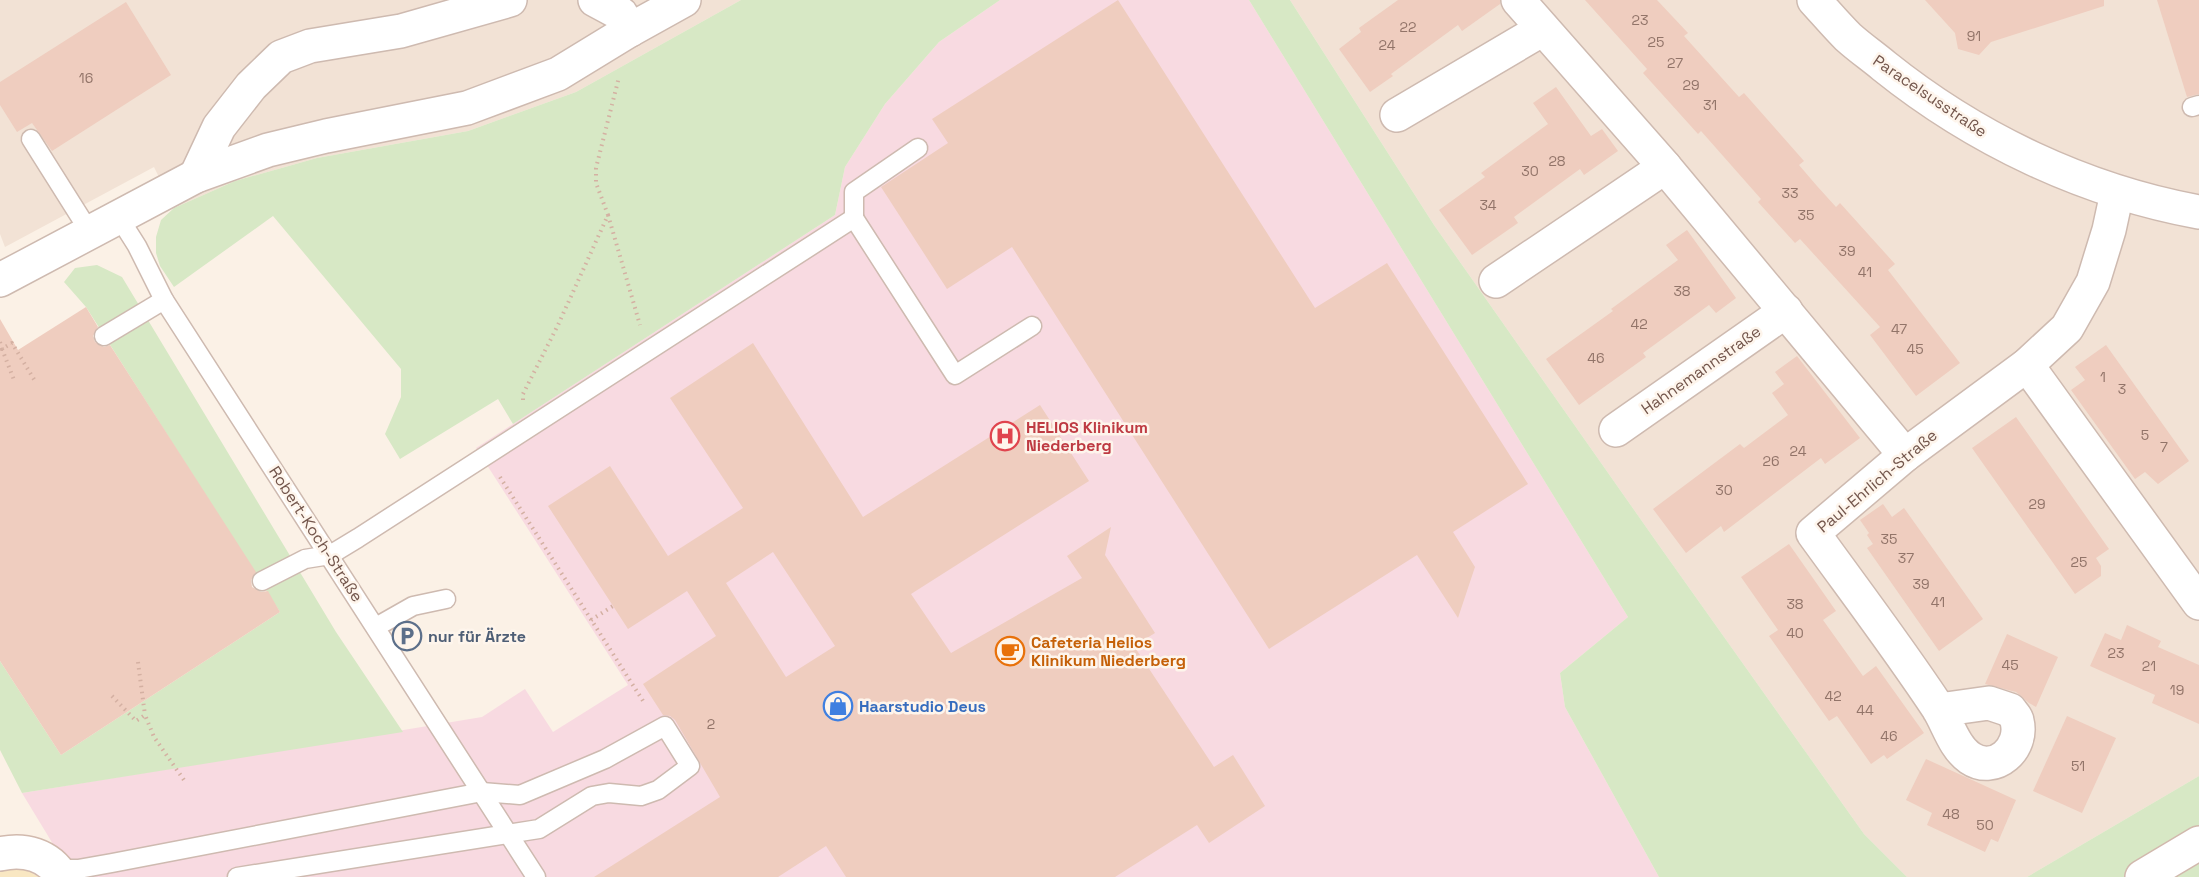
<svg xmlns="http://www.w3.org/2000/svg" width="2199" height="877" font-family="'Space Grotesk',sans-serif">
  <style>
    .residential { fill: #f2e2d5 }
    .medical { fill: #f8dae1 }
    .green { fill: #d7e8c5 }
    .sand { fill: #f9e7c2 }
    .building { fill: #efcdbf; fill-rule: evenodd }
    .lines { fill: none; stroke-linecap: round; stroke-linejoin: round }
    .lane-casing { stroke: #cebab0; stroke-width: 21 }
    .street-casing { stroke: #cebab0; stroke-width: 36 }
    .secondary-casing { stroke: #d1b9ad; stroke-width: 36 }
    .path { stroke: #d4b0a2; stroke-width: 4; stroke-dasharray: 1.5 4.5; stroke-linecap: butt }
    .lane { stroke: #fff; stroke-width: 18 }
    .street { stroke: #fff; stroke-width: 33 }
    .secondary { stroke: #fff; stroke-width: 33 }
    .labels { text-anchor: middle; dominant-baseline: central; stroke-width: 5; stroke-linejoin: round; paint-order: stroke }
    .number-label { font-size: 14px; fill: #927469 }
    .street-label { font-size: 16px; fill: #73564c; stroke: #fef5ec }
    .health-label { font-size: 16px; font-weight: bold; fill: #be3a42; stroke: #fef5ec; text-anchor: start }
    .service-label { font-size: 16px; font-weight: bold; fill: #4e5e75; stroke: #fef5ec; text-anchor: start }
    .food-label { font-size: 16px; font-weight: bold; fill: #c56008; stroke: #fef5ec; text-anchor: start }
    .shop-label { font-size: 16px; font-weight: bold; fill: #366cbe; stroke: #fef5ec; text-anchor: start }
  </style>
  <rect width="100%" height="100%" fill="#fbf1e6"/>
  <g class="residential">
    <polygon points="0,0 741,0 576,92 468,131 317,158 235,181 174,208 154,167 5,247 0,234"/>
    <polygon points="1290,0 2199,0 2199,776 2027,877 1907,877 1864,834 1658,544 1434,225"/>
  </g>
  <polygon class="medical" points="1000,0 1249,0 1628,617 1560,673 1565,707 1659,877 73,877 22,793 482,717 525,689 553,732 628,685 476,448 835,215 845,167 885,104 939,42"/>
  <g class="green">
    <polygon points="741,0 1000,0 939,42 885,104 845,167 835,215 513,424 498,399 400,459 385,434 401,397 401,369 273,216 174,287 160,266 156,253 156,237 161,220 174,208 235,181 317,158 468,131 576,92"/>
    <polygon points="1249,0 1290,0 1434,225 1658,544 1864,834 1907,877 1659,877 1565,707 1560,673 1628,617"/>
    <polygon points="97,265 122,277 336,632 403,732 22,793 0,750 0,661 61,755 280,612 86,307 64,282 75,268"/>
    <polygon points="2199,776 2199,877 2027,877"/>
  </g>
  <polygon class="sand" points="9,869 25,869 39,877 0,877 0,872"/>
  <g class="building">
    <polygon points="1118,0 1315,308 1387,263 1528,484 1453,532 1475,567 1458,618 1417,555 1269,649 1012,247 947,289 881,187 948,143 932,119"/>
    <polygon points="1398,0 1500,0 1500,4 1462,31 1458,25 1391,74 1393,76 1370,92 1339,49 1361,32 1359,28"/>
    <polygon points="1585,0 1657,0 1688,33 1684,36 1739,97 1744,93 1804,161 1799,165 1817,186 1836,207 1840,203 1895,264 1888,270 1960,363 1916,396 1870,335 1880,327 1800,239 1795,243 1758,202 1761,199 1701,131 1698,134 1643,73 1647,69"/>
    <polygon points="1925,0 2104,0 2104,6 1991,42 1979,55 1958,49 1955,33"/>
    <polygon points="2157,0 2199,0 2199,94 2187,97"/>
    <polygon points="126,2 171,75 52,151 32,123 17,132 0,105 0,82"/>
    <polygon points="1556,87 1591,136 1602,129 1618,151 1584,175 1580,169 1514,217 1518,223 1472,255 1439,210 1485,177 1481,173 1548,124 1533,103"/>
    <polygon points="1687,230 1736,298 1716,313 1709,305 1643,353 1646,357 1579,405 1546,359 1613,311 1611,309 1678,260 1666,245"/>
    <polygon points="86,307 98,327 93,336 95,342 104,347 110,345 256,572 251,580 252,587 261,592 268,591 280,612 61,755 0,661 0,319 18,350"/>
    <path d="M753,343L863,517L1040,405L1089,481L911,594L951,653L1082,578L1067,556L1111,527L1105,555L1155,633L1134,646L1214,767L1233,755L1265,806L1209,843L1197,825L1115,877H846L826,846L778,877H594L720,797L675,720L670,716L663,715L643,684L716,636L687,591L628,629L548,506L610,466L668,556L743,508L670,398ZM773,552L835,646L786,677L726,583Z"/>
    <polygon points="2106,345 2189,461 2158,484 2145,472 2135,479 2071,390 2085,380 2075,367"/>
    <polygon points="1797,356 1860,438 1825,464 1821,458 1724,532 1721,526 1686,553 1653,509 1740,444 1744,448 1788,415 1772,393 1784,384 1775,372"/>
    <polygon points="2016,417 2109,549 2096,558 2101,566 2101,576 2075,594 1972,448"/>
    <polygon points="1883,504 1892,517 1904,508 1983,619 1939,651 1867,548 1873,544 1867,535 1869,533 1860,520"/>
    <polygon points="1789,544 1836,611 1823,620 1863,676 1876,666 1924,733 1887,759 1884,755 1871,764 1837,716 1829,721 1769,636 1778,630 1741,577"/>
    <polygon points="2127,625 2161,641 2158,647 2199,665 2199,724 2152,703 2155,695 2090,666 2105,633 2121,640"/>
    <polygon points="2007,634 2058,657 2036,707 2029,703 2016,692 1985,684"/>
    <polygon points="2067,716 2116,738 2082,813 2033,791"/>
    <polygon points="1926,759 2016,800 1998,842 1991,839 1985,852 1927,825 1932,813 1906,800"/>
  </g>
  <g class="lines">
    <g class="lane-casing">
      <g id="lane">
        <polyline points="2192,107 2199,105"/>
        <polyline points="31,139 89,231"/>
        <polyline points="118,216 137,246 164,300 536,877"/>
        <polyline points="854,218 854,192 918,148"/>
        <polyline points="104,336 164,300"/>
        <polyline points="262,581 305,559 330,555 358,538 854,218 955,375 1032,326"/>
        <polyline points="376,627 413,606 446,599"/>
        <polyline points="57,869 78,869 112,863 482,792 520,795 605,759 665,726 690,766 658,790 641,796 609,793 592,796 539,829 237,877"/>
      </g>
    </g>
    <g class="street-casing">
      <g id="street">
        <polyline points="595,0 621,14 630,30"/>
        <polyline points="1518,0 1665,167 1905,455"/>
        <path d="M1814,0C1825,12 1836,25 1848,37C1859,47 1872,56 1884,66C1975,139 2084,191 2199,212"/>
        <polyline points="1397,115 1543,29"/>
        <polyline points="196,176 219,127 251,86 281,57 310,46 401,31 510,0"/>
        <polyline points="0,280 196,176 268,150 326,136 467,108 558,74 630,30 684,0"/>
        <polyline points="1496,281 1665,167"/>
        <polyline points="2027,365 2199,603"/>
        <polyline points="1616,430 1786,311"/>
        <path d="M1939,710L1989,703L2010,710C2012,713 2017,718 2017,721C2024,748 1995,775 1970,758C1954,747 1948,724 1938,708C1899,649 1855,591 1813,533L1905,455L2027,365L2067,328L2093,282L2109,230L2117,193"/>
      </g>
    </g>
    <g class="secondary-casing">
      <g id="secondary">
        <path d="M0,854C24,848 49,855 62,877"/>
        <polyline points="2142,877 2199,843"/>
      </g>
    </g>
    <g class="path">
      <polyline points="608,215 640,325"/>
      <polyline points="0,342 2,349 12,343 35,381"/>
      <polyline points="2,349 14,380"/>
      <polyline points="523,400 523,394 558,325 608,215 596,183 596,168 619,77"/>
      <polyline points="500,477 645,704"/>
      <polyline points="591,620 613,606"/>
      <polyline points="138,662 145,715"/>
      <polyline points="112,696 136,721 145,715 154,737 186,783"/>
    </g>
    <use href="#lane" class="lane"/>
    <use href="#street" class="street"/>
    <use href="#secondary" class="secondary"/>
  </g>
  <defs>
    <g id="hospital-ring" transform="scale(1.5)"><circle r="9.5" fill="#fef5ec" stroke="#e0444e" stroke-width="1.5"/><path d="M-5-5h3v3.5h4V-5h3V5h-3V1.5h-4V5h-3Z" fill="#e0444e"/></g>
    <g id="parking-ring" transform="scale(1.5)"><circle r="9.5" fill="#fef5ec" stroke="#5c6f8a" stroke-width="1.5"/><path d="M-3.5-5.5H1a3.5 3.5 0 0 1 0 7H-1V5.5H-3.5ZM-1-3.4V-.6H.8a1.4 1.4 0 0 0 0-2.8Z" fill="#5c6f8a"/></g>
    <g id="cafe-ring" transform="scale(1.5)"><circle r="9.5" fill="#fef5ec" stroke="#e8710a" stroke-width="1.5"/><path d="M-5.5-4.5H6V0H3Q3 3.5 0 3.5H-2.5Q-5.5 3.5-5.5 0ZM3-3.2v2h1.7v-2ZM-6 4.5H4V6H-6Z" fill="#e8710a"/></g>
    <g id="shop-ring" transform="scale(1.5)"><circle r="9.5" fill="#fef5ec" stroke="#3f7fe0" stroke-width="1.5"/><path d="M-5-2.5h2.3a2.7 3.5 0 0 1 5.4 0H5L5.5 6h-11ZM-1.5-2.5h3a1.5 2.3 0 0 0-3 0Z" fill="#3f7fe0"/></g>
  </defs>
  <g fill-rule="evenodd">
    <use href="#hospital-ring" x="1005" y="436"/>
    <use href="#parking-ring" x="407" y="636"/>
    <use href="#cafe-ring" x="1010" y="651"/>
    <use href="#shop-ring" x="838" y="706"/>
  </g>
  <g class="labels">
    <g class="number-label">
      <text x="1640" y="20">23</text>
      <text x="1408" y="27">22</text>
      <text x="1974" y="36">91</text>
      <text x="1656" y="42">25</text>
      <text x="1387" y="45">24</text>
      <text x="1675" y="63">27</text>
      <text x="86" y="78">16</text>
      <text x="1691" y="85">29</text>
      <text x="1710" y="105">31</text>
      <text x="1557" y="161">28</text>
      <text x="1530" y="171">30</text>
      <text x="1790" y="193">33</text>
      <text x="1488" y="205">34</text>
      <text x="1806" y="215">35</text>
      <text x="1847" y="251">39</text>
      <text x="1865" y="272">41</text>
      <text x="1682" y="291">38</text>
      <text x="1639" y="324">42</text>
      <text x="1899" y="329">47</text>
      <text x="1915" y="349">45</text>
      <text x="1596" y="358">46</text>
      <text x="2103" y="377">1</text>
      <text x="2122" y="389">3</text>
      <text x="2145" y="435">5</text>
      <text x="2164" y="447">7</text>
      <text x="1798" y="451">24</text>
      <text x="1771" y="461">26</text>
      <text x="1724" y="490">30</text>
      <text x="2037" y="504">29</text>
      <text x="1889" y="539">35</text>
      <text x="1906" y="558">37</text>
      <text x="2079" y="562">25</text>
      <text x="1921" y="584">39</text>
      <text x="1938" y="602">41</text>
      <text x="1795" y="604">38</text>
      <text x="1795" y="633">40</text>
      <text x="2116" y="653">23</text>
      <text x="2010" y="665">45</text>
      <text x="2149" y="666">21</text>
      <text x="2177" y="690">19</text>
      <text x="1833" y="696">42</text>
      <text x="1865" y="710">44</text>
      <text x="711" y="724">2</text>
      <text x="1889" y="736">46</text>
      <text x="2078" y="766">51</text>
      <text x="1951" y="814">48</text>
      <text x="1985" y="825">50</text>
    </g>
    <g class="street-label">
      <text transform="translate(1930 96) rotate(34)">Paracelsusstraße</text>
      <text transform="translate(1701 370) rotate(-35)">Hahnemannstraße</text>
      <text transform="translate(1877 481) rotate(-40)">Paul-Ehrlich-Straße</text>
      <text transform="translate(316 534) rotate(57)">Robert-Koch-Straße</text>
    </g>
    <g class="health-label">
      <text x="1026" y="427">HELIOS Klinikum<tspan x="1026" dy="18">Niederberg</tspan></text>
    </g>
    <g class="service-label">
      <text x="428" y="636">nur für Ärzte</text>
    </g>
    <g class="food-label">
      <text x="1031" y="642">Cafeteria Helios<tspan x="1031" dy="18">Klinikum Niederberg</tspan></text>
    </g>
    <g class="shop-label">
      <text x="859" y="706">Haarstudio Deus</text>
    </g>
  </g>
</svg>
